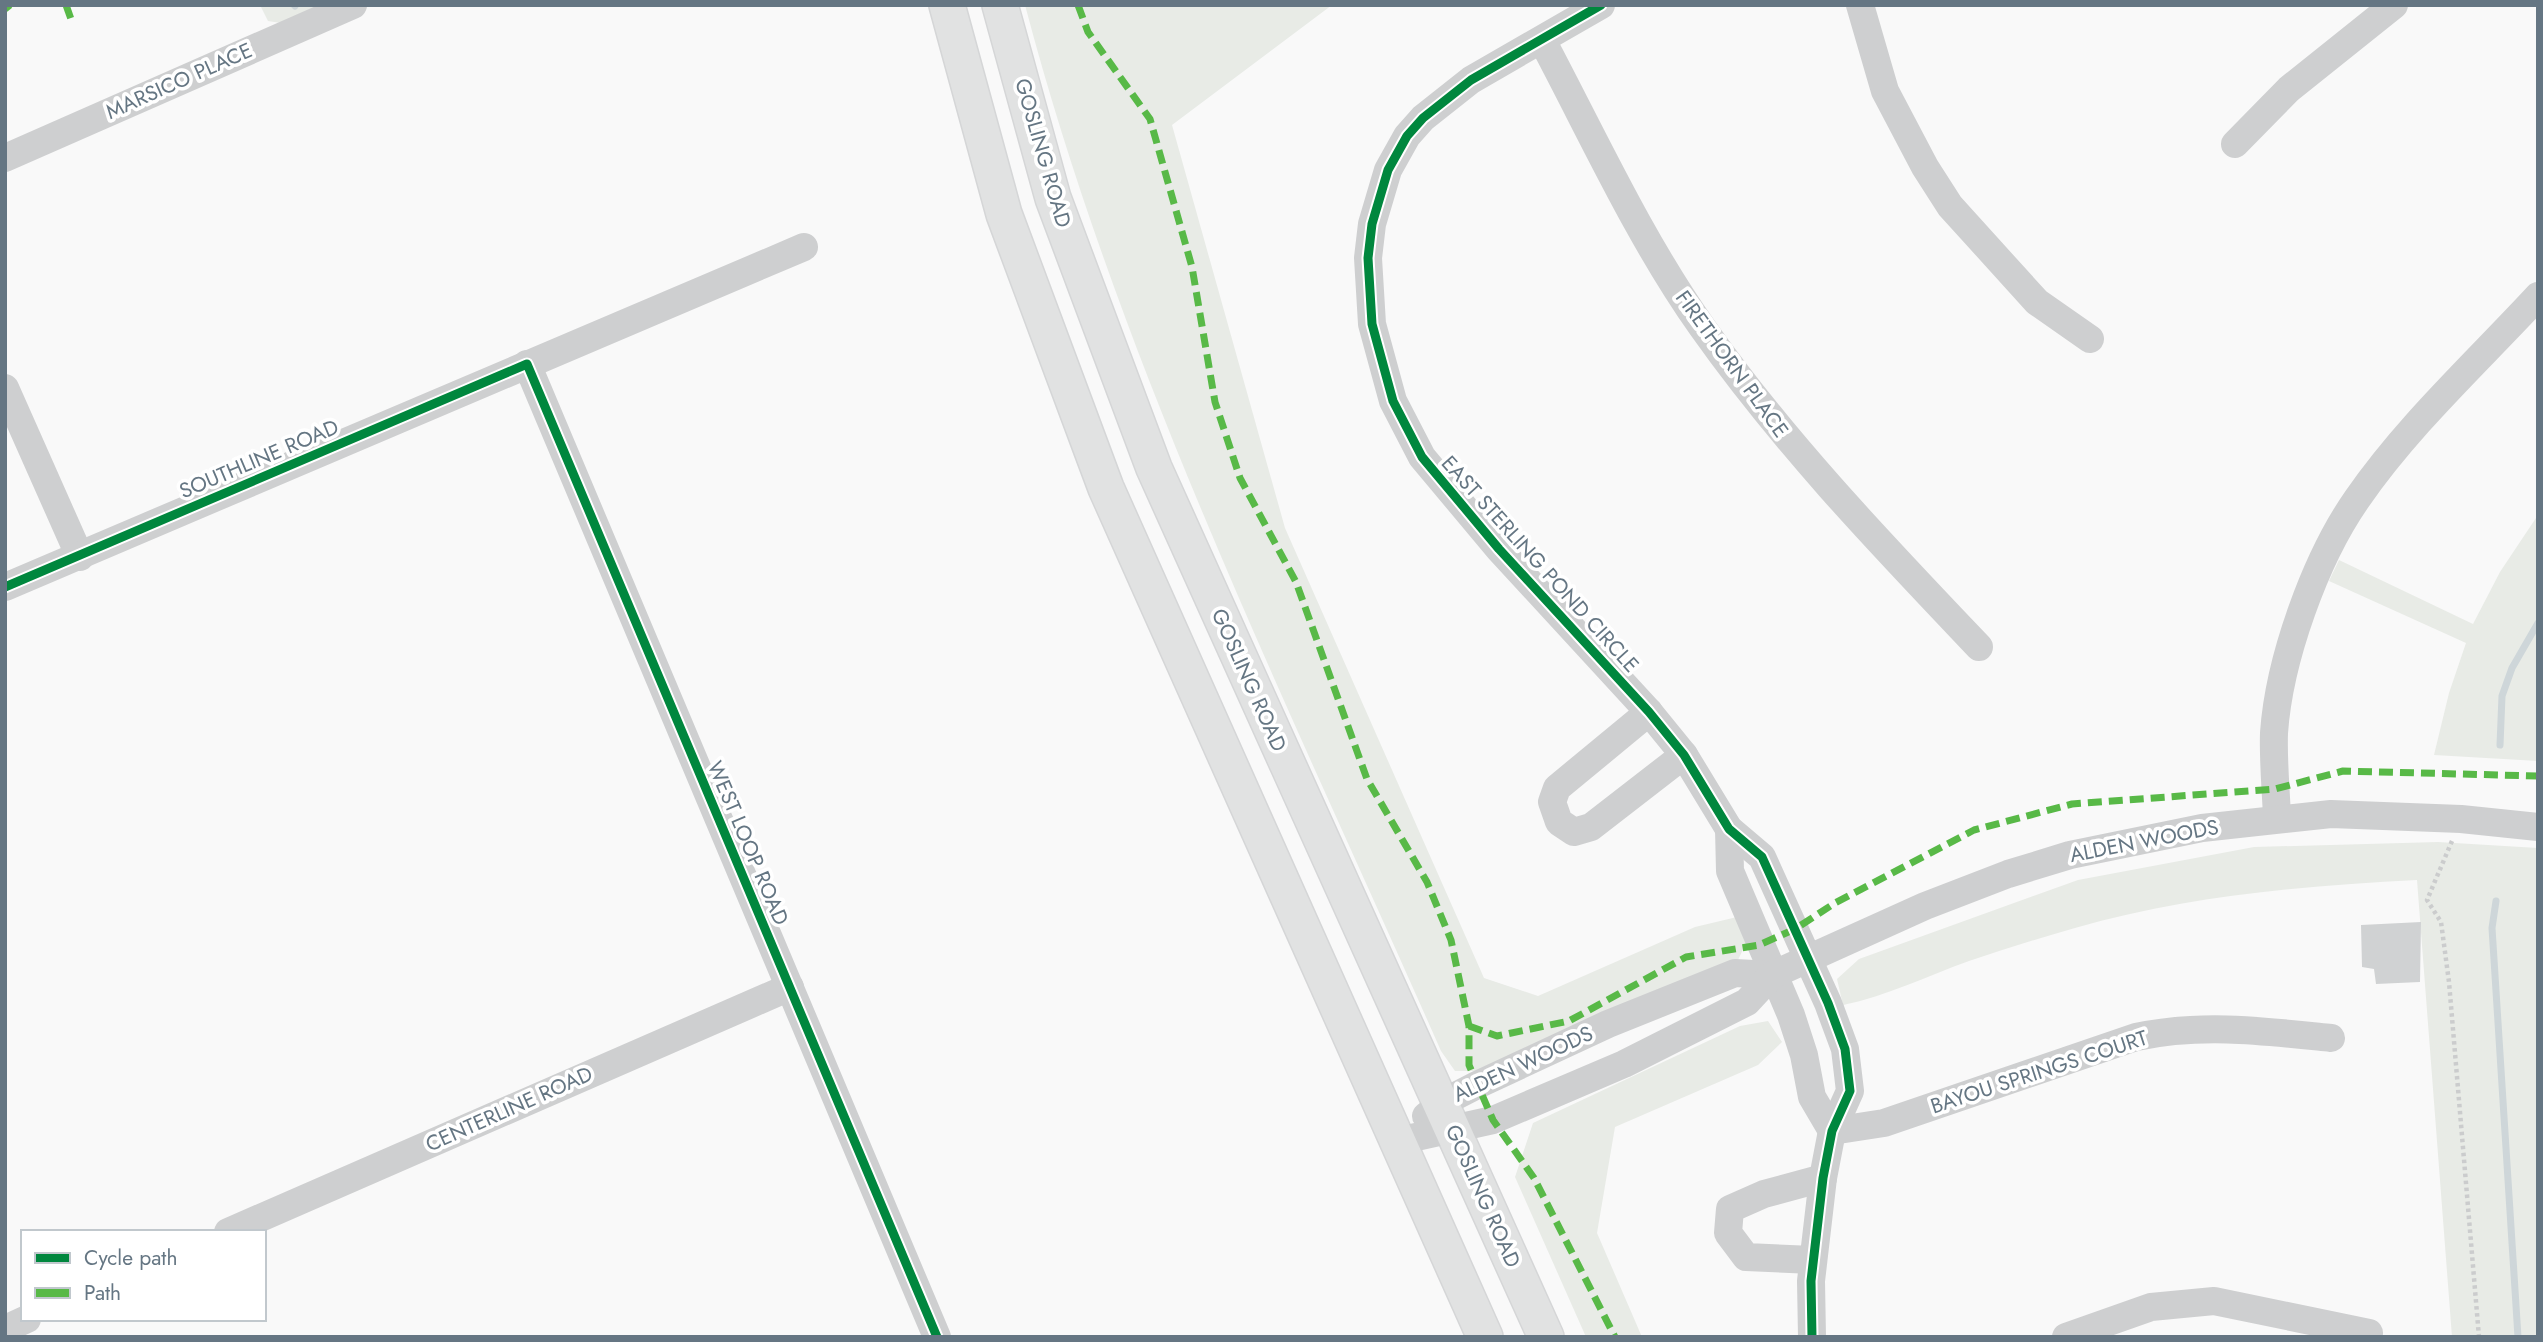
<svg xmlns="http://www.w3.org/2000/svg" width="2543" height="1342" font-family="Jost,sans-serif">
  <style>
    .green { fill: #e8ebe6 }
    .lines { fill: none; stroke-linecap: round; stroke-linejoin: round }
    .stream { stroke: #ced6d9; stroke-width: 7 }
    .building { fill: #d0d2d3 }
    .major-casing { stroke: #d5d6d7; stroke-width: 38 }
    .path { stroke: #cbcccd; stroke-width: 4.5; stroke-dasharray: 3.5 3.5; stroke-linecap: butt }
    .minor { stroke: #cecfd0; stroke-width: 28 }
    .major { stroke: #e1e2e2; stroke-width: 35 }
    .quiet { stroke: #58b947; stroke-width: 7; stroke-dasharray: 14 7; stroke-linecap: butt }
    .cycleway-casing { stroke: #fff; stroke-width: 13 }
    .cycleway { stroke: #00873e; stroke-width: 9 }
    .labels { text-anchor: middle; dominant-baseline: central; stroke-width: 7; stroke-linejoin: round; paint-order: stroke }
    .street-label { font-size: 21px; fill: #657683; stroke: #fff }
  </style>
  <rect width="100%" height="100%" fill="#f9f9f9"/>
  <g class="green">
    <polygon points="260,5 321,5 281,23 268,21"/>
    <path d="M1025,5H1332L1172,125L1285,528L1484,978L1538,996L1695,927L1737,917L1747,941L1737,962L1478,1071H1455L1441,1051C1290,708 1121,369 1025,5Z"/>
    <polygon points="2538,515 2538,761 2434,755 2449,693 2466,643 2329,581 2339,560 2473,624 2500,572"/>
    <path d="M2438,842L2538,848V1337H2452L2417,880C2302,886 2187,896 2075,928C2040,938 2004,949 1969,961C1927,976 1887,996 1843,1005L1837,979L1859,959L2078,880L2254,847Z"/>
    <polygon points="1768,1021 1782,1042 1758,1065 1615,1127 1597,1233 1642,1337 1586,1337 1515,1177 1533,1123 1740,1026"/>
  </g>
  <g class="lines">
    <g class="stream">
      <polyline points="294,5 295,6"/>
      <polyline points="2500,745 2502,696 2512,668 2538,623"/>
      <polyline points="2496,901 2492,928 2518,1337"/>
    </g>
  </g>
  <polygon class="building" points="2421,922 2420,982 2376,984 2374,969 2362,967 2361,925"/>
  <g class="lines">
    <g class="major-casing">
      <g id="major">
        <polyline points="947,5 1004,214 1106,488 1485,1337"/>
        <polyline points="1000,5 1053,198 1154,468 1546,1337"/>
      </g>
    </g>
    <polyline class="path" points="2452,841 2427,900 2441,922 2449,982 2479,1337"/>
    <g class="minor">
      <polyline points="1601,5 1471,80 1423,118 1407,136 1388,170 1372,224 1368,258 1372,324 1393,401 1422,457 1499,549 1649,712 1684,755 1729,829 1762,857 1828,1003 1845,1049 1850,1091 1832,1131 1823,1178 1811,1281 1812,1337"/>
      <polyline points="1860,5 1885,91 1925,167 1950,206 2037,302 2090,339"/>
      <path d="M1542,40C1593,136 1639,238 1702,327C1784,443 1881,544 1979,647"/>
      <polyline points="2235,144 2289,89 2394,5"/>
      <polyline points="5,158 353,5"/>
      <polyline points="527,364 937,1337"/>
      <polyline points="5,388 80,557"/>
      <polyline points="5,587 804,247"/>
      <polyline points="1649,712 1557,788 1552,802 1559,822 1574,832 1591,827 1684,755"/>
      <path d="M2277,818C2276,790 2273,761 2274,733C2279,660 2315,559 2357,499C2408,425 2477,362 2538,296"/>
      <polyline points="1729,829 1730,871 1791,1015 1804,1055 1812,1097 1832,1131"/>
      <polyline points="1426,1116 1442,1103 1477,1085 1608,1024 1735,973 1772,975"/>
      <path d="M1832,1131L1884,1123L2136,1037C2202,1023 2264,1031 2331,1038"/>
      <polyline points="1398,1141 1493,1120 1624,1064 1747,1002 1772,975 1925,906 2008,874 2070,855 2202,828 2331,814 2461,819 2538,827"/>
      <polyline points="228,1232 790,987"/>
      <polyline points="1813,1260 1746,1257 1728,1233 1730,1209 1764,1194 1823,1178"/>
      <polyline points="5,1329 27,1319"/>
      <polyline points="2066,1337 2151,1307 2214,1301 2369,1333"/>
    </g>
    <use href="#major" class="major"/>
    <g class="quiet">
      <polyline points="66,5 72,22"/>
      <polyline points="1078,5 1088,32 1150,119 1192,267 1215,402 1240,478 1296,582 1367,779 1427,882 1451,940 1469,1026 1469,1065 1493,1120 1534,1178 1615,1337"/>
      <polyline points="5,9 10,5"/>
      <polyline points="1469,1026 1497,1036 1569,1021 1686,957 1759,945 1795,929 1835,903 1974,830 2072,804 2275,789 2343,771 2538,776"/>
    </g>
    <g class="cycleway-casing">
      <g id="cycleway">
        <polyline points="1601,5 1471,80 1423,118 1407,136 1388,170 1372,224 1368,258 1372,324 1393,401 1422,457 1499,549 1649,712 1684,755 1729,829 1762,857 1828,1003 1845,1049 1850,1091 1832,1131 1823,1178 1811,1281 1812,1337"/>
        <polyline points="5,587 527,364 937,1337"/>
      </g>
    </g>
    <use href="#cycleway" class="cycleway"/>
  </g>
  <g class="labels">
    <g class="street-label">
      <text transform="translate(179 81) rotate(-24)">MARSICO PLACE</text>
      <text transform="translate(1043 153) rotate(74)">GOSLING ROAD</text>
      <text transform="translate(1732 364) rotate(54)">FIRETHORN PLACE</text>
      <text transform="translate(259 459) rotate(-23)">SOUTHLINE ROAD</text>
      <text transform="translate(1540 564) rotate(48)">EAST STERLING POND CIRCLE</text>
      <text transform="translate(1249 680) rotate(66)">GOSLING ROAD</text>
      <text transform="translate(2144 841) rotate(-11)">ALDEN WOODS</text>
      <text transform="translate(748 843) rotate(67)">WEST LOOP ROAD</text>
      <text transform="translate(1523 1064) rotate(-25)">ALDEN WOODS</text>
      <text transform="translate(2039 1072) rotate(-18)">BAYOU SPRINGS COURT</text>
      <text transform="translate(509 1109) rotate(-24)">CENTERLINE ROAD</text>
      <text transform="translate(1483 1196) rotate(66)">GOSLING ROAD</text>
    </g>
  </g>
  <rect width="2543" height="1342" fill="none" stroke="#657683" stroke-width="14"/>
  <rect x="21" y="1230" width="245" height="91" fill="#ffffff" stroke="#c1c8cd" stroke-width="2"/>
  <rect x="35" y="1253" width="35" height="10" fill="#00873e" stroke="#c1c8cd" stroke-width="2"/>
  <text x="84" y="1265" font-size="21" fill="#657683">Cycle path</text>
  <rect x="35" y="1288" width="35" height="10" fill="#58b947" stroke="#c1c8cd" stroke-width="2"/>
  <text x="84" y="1300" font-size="21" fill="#657683">Path</text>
</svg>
